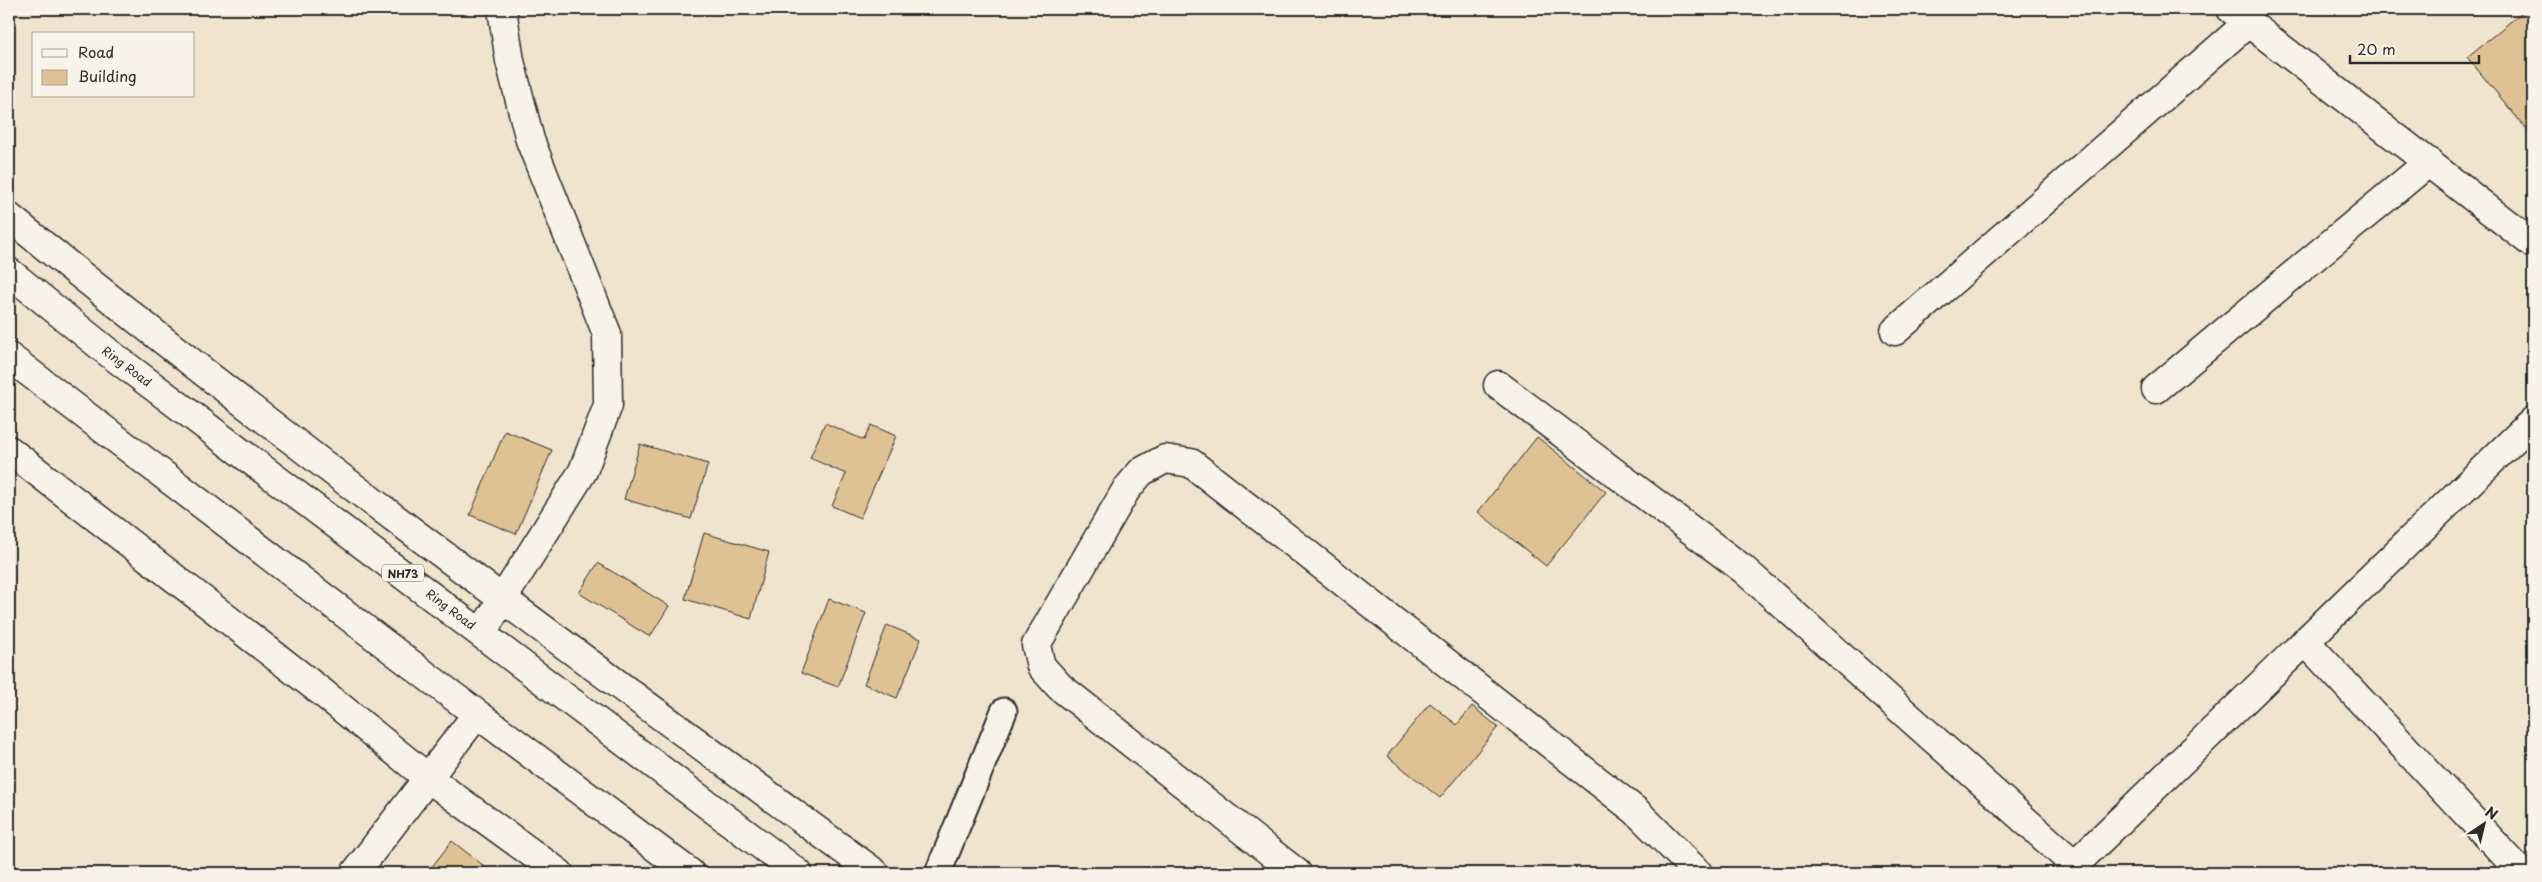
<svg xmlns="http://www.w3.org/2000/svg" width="2542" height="882" font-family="'Playpen Sans',sans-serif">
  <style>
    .building { fill: #dfc293; stroke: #2b2b2b }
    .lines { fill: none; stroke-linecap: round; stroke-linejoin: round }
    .service-casing { stroke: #2b2b2b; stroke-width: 29 }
    .minor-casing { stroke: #2b2b2b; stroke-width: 31 }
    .tertiary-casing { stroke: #2b2b2b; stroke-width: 31 }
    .trunk-casing { stroke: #2b2b2b; stroke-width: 31 }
    .service { stroke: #f7f3e8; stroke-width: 25 }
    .minor { stroke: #f7f3e8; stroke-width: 28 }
    .tertiary { stroke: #f7f3e8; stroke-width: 28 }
    .trunk { stroke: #f7f3e8; stroke-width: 28 }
    .labels { text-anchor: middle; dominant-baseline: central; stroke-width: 4; stroke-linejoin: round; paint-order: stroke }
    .shield { fill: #f7f3e8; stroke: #686764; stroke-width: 1 }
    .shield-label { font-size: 11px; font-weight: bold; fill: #2b2b2b }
    .street-label { font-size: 12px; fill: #2b2b2b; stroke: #f7f3e8 }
  </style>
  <rect width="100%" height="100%" fill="#f0e4ce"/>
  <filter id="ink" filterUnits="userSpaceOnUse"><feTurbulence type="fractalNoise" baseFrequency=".02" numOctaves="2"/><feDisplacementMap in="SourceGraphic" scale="10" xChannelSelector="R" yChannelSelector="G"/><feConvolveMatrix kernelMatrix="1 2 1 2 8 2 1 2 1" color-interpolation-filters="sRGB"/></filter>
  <g filter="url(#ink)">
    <g class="building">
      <polygon points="2526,9 2533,9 2533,137 2467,57"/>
      <polygon points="825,423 864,440 871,425 896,436 860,518 832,506 846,474 810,458"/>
      <polygon points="505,431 552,450 516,534 470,515"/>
      <polygon points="1537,437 1606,492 1546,566 1478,512"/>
      <polygon points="640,444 708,464 691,519 624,499"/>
      <polygon points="704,533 769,552 751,619 685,599"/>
      <polygon points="598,563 669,606 650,637 579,593"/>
      <polygon points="829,599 866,613 838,687 801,673"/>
      <polygon points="887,625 921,639 897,698 864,684"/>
      <polygon points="1430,703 1457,725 1472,706 1498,727 1440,798 1387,756"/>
      <polygon points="452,841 493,873 427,873"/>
    </g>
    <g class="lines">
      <g class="service-casing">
        <polyline id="service" points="938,873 1004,711"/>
      </g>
      <g class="minor-casing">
        <g id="minor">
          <polyline points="2231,9 2533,244"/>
          <polyline points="1895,331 2249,22"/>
          <polyline points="1498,385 1743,569 2075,865"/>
          <polyline points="2156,389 2429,162"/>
          <polyline points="482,632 583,471 608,405 607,334 530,140 510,61 502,9"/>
          <polyline points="2305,641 2522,873"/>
          <polyline points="355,873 477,714"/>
          <polyline points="1297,873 1060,687 1041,666 1036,645 1126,490 1141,472 1165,459 1191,463 1636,811 1698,873"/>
        </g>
      </g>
      <g class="tertiary-casing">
        <g id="tertiary">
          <path d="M9,217C290,446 583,659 875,873"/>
          <polyline points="9,450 323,693 428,778 559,873"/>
          <polyline points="2066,873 2533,421"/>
        </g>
      </g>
      <g class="trunk-casing">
        <g id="trunk">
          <polyline points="9,272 109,353 798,873"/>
          <polyline points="9,357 445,690 690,873"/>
        </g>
      </g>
      <use href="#service" class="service"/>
      <use href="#minor" class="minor"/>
      <use href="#tertiary" class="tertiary"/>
      <use href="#trunk" class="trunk"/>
    </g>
  </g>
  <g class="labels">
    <rect class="shield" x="382" y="564.5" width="42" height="17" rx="4"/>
    <g class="shield-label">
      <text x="403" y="573">NH73</text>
    </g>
    <g class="street-label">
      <text transform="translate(127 366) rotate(37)">Ring Road</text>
      <text transform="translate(451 609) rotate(37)">Ring Road</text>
    </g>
  </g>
  <rect width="2542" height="882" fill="none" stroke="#f7f3e8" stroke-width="30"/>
  <rect x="15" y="15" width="2512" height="852" fill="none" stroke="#2b2b2b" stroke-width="2" filter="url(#ink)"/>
  <rect x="32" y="32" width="162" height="65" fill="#f7f3e8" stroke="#a5a39c"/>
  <rect x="42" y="49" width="25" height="8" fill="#f7f3e8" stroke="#a5a39c"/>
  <text x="78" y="58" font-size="15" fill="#2b2b2b">Road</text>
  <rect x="42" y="70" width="25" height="15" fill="#dfc293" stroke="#a5a39c"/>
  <text x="78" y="82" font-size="15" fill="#2b2b2b">Building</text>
  <g transform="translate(2484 824) rotate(35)" stroke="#f7f3e8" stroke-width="4" paint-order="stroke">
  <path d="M0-4L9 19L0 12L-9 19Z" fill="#2b2b2b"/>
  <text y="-8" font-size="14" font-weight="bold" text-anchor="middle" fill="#2b2b2b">N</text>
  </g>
  <path d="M2350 55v8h129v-8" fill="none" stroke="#2b2b2b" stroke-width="2.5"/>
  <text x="2357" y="55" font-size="15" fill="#2b2b2b" stroke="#f7f3e8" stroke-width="4" paint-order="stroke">20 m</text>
</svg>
